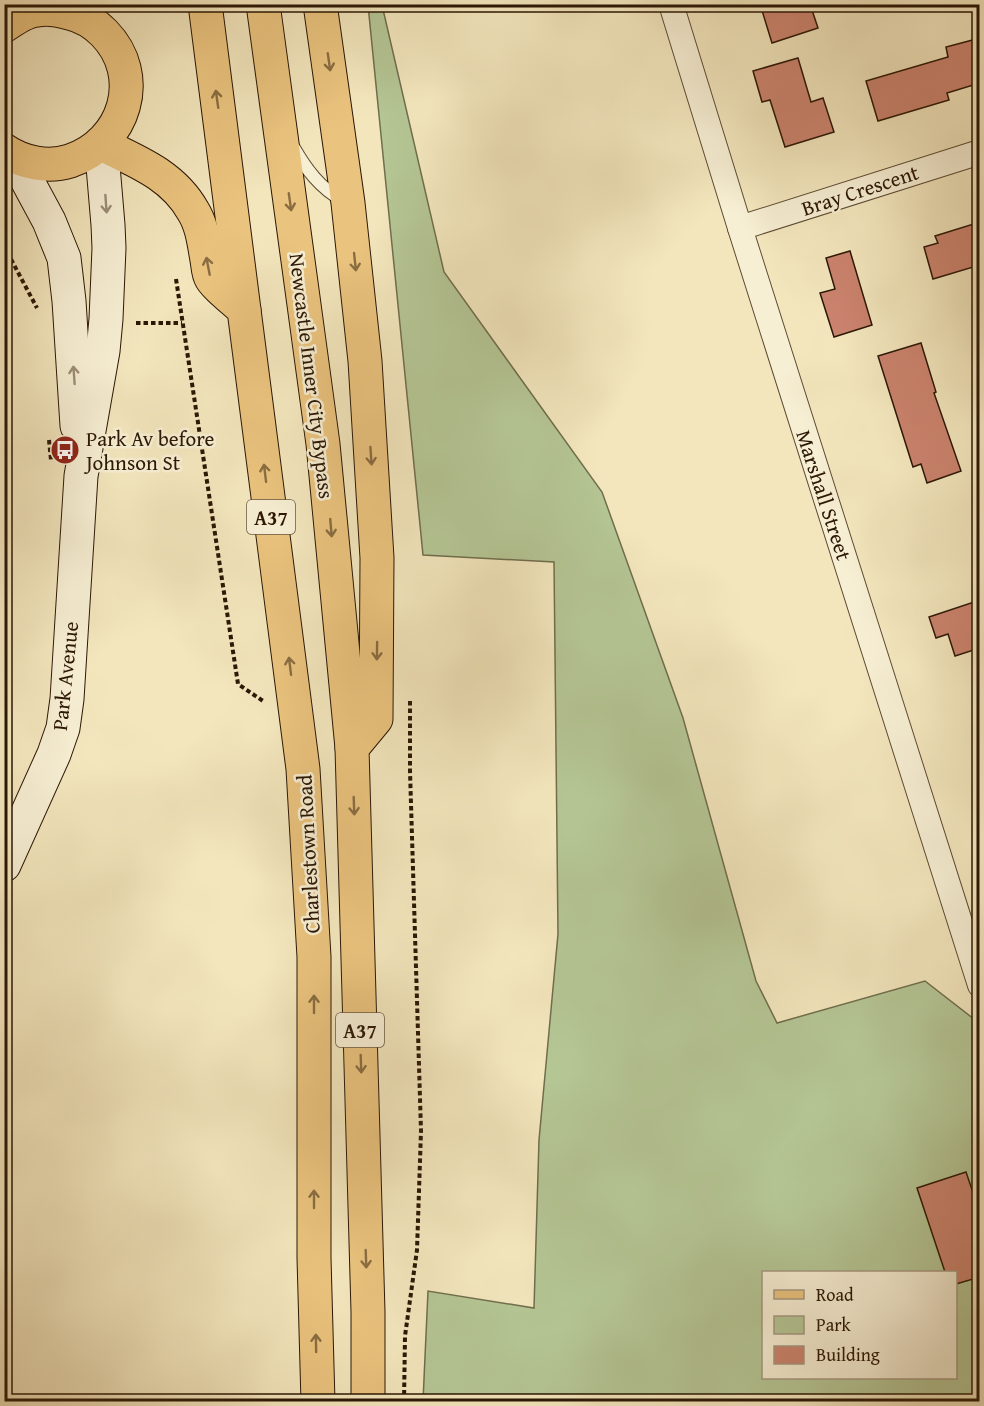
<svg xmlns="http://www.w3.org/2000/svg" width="984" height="1406" font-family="'Gentium Book Plus',serif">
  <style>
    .green { fill: #b5c695; stroke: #706e4d; stroke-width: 1.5; fill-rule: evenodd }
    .building { fill: #cb836e; stroke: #2b1705; stroke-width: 1.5 }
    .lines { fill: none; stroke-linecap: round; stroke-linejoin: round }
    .service-casing { stroke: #5d4b33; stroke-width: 14 }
    .minor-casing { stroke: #5d4b33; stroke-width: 26 }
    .secondary-casing { stroke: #2b1705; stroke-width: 35 }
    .primary-casing { stroke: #2b1705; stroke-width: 35 }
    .trunk-casing { stroke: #2b1705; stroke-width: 35 }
    .motorway-casing { stroke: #2b1705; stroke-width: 35 }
    .path { stroke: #2b1705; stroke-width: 4; stroke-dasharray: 4.5 3; stroke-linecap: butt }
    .service { stroke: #f7efd4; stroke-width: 12 }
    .minor { stroke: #f7efd4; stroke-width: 24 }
    .secondary { stroke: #f7efd4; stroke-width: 33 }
    .primary { stroke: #eac37e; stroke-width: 33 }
    .trunk { stroke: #eac37e; stroke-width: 33 }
    .motorway { stroke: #eac37e; stroke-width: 33 }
    .oneway { stroke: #8a6d42 }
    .oneway2 { stroke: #9b8e77 }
    .labels { text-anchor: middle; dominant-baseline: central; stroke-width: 5; stroke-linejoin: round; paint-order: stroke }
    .shield { fill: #f7efd4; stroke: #685843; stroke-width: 1.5 }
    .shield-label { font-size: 20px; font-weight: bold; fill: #2b1705 }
    .street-label { font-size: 21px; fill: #2b1705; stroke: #f7efd4 }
    .poi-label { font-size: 21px; fill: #2b1705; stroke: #f7efd4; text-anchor: start }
  </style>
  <rect width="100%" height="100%" fill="#f3e6bd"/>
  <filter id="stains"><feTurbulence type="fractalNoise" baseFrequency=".00333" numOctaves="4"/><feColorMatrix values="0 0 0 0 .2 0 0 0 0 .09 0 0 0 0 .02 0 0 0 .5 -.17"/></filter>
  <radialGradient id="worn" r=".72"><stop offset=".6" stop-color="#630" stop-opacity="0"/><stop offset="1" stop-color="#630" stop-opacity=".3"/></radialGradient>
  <path class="green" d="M368,5H382L444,272L602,492L683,718L756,981L777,1023L925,981L979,1023V1401H423L428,1291L534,1308L539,1140L558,934L554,562L423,555ZM764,1272H956V1378H764Z"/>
  <g class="building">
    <polygon points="760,4 810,4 818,28 772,43"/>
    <polygon points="980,38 980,83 947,93 949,100 878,121 866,81 948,57 946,47"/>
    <polygon points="798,58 811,102 823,98 834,132 785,147 770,100 762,102 753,71"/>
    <polygon points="980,222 980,265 933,279 924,247 938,243 935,236"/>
    <polygon points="850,251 872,325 834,337 820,293 835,289 826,258"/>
    <polygon points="921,343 936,392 934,393 961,471 927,483 921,464 913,467 878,356"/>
    <polygon points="980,600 980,648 955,656 948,634 936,638 929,617"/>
    <polygon points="966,1172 980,1213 980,1277 956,1284 956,1272 945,1272 917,1188"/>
  </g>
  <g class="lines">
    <g class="service-casing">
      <path id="service" d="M294,148C306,169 320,188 342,200"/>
    </g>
    <g class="minor-casing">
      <g id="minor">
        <polyline points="671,4 740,228 980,985"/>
        <polyline points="740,228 980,152"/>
      </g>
    </g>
    <g class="secondary-casing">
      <g id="secondary">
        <polyline points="14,156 49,221 64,258 69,301 77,426"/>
        <polyline points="4,865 54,754 63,728 67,699 81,476 103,351 106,319 109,248 108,225 103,166 98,146"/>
      </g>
    </g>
    <g class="primary-casing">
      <path id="primary" d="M4,26C14,19 26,11 37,10C47,8 59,10 69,13C82,16 94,23 104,33C146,76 125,143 70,161C48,168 23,163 4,150"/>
    </g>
    <g class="trunk-casing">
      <g id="trunk">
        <polyline points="320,4 348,203 365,361 377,558 376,719 352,748 368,1312 368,1402"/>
        <path d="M101,144C136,161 173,175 193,211C202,225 204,243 207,260C208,265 208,273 211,278C213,284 238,304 244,310L303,769L314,957V1258L318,1402"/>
      </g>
    </g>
    <g class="motorway-casing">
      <g id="motorway">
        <polyline points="205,4 244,310"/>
        <polyline points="263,4 323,444 352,748"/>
        <polyline points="38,9 42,4"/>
      </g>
    </g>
    <g class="path">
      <polyline points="4,246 37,308"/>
      <polyline points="176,279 238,684 263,701"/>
      <polyline points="136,323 182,323"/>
      <polyline points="49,440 51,460"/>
      <polyline points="404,1402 405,1336 417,1250 421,1131 410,771 410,698"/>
    </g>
    <use href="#service" class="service"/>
    <use href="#minor" class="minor"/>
    <use href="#secondary" class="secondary"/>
    <use href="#primary" class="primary"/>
    <use href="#trunk" class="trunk"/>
    <use href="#motorway" class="motorway"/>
  </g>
  <defs><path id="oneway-shaft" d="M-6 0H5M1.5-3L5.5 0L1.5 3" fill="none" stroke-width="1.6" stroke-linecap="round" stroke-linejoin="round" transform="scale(1.5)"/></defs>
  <g class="oneway">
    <use href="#oneway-shaft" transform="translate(329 62) rotate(82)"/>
    <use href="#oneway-shaft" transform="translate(217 99) rotate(-98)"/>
    <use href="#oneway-shaft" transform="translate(290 202) rotate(82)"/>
    <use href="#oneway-shaft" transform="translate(355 262) rotate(84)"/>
    <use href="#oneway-shaft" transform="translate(208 266) rotate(-101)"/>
    <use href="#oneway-shaft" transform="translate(371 456) rotate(86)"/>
    <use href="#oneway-shaft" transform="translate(265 473) rotate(-97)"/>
    <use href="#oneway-shaft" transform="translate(331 528) rotate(85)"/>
    <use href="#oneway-shaft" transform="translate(377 651) rotate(91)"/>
    <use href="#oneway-shaft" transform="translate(290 666) rotate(-97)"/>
    <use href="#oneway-shaft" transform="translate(354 806) rotate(88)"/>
    <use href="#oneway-shaft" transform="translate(314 1004) rotate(-90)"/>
    <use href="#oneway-shaft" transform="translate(361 1064) rotate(88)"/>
    <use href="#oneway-shaft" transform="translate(314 1199) rotate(-90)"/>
    <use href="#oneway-shaft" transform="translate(366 1259) rotate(88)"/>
    <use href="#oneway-shaft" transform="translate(316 1343) rotate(-91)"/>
  </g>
  <g class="oneway2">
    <use href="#oneway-shaft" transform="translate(106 204) rotate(86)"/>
    <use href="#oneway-shaft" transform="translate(74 375) rotate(-94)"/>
  </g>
  <defs>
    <g id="bus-disc" transform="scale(1.5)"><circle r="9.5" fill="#8f2418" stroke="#f7efd4"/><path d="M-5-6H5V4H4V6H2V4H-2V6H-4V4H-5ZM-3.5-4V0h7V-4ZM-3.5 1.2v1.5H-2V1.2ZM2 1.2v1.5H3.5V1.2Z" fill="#fff"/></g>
  </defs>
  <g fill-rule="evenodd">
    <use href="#bus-disc" x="65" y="450"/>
  </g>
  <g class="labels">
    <g class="shield">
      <rect x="247" y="500" width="48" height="34" rx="4.5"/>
      <rect x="336" y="1013" width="48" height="34" rx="4.5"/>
    </g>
    <g class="shield-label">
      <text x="271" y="517">A37</text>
      <text x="360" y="1030">A37</text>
    </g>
    <g class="street-label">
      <text transform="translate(860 190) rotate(-18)">Bray Crescent</text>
      <text transform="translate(312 376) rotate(83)">Newcastle Inner City Bypass</text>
      <text transform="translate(824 495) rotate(72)">Marshall Street</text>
      <text transform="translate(65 676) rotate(-84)">Park Avenue</text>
      <text transform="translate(308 854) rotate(-93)">Charlestown Road</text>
    </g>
    <g class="poi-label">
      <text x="86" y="438">Park Av before<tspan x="86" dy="24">Johnson St</tspan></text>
    </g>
  </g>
  <rect width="984" height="1406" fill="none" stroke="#f3e6bd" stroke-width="24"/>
  <rect x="6" y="6" width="972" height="1394" fill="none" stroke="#2b1705" stroke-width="3"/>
  <rect x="12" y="12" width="960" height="1382" fill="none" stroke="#2b1705" stroke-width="1.5"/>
  <rect x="762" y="1271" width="195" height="108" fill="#f7efd4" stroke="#a59981" stroke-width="1.5"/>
  <rect x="774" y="1290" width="30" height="9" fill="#eac37e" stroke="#a59981" stroke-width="1.5"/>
  <text x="816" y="1301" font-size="18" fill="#2b1705">Road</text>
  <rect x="774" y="1316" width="30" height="18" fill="#b5c695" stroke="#a59981" stroke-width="1.5"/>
  <text x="816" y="1331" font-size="18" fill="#2b1705">Park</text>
  <rect x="774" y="1346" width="30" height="18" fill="#cb836e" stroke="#a59981" stroke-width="1.5"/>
  <text x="816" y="1361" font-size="18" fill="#2b1705">Building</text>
  <rect width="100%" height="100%" filter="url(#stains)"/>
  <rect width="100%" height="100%" fill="url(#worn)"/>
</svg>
